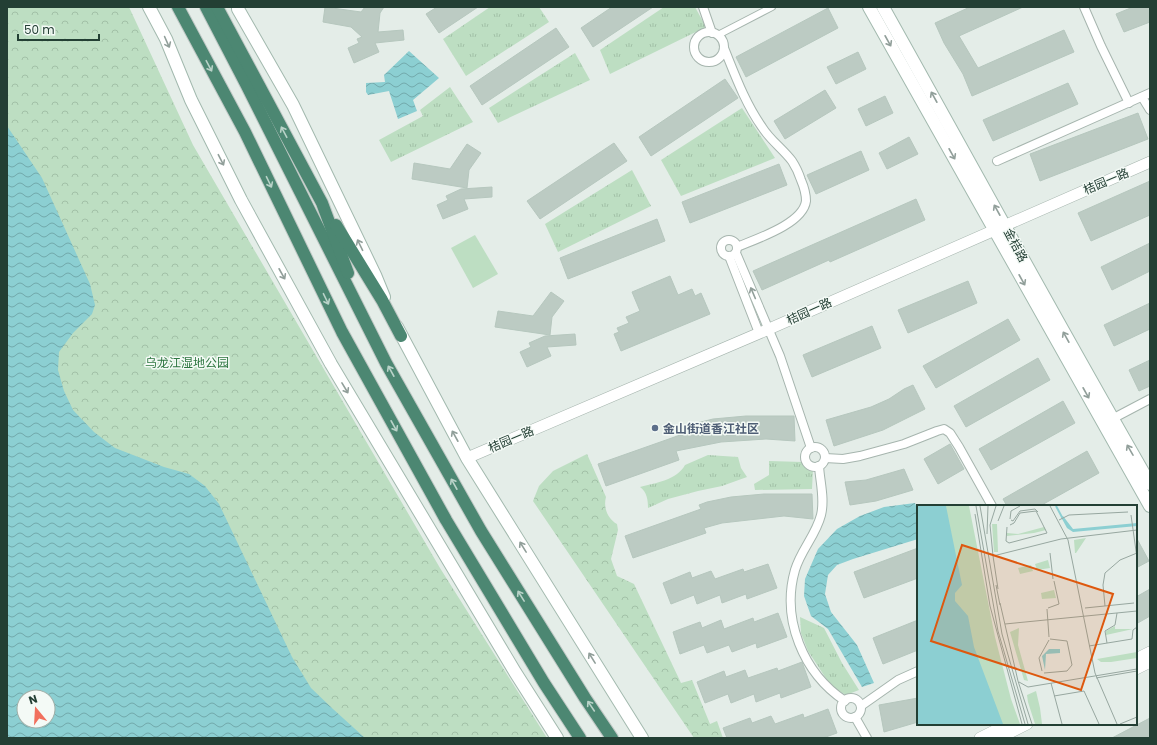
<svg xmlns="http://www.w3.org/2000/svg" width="1157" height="745" font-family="Poppins,'Noto Sans SC',sans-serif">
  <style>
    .grass { fill: url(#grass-tufts) }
    .forest { fill: url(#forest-crowns) }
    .pitch { fill: #bddec2 }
    .water { fill: url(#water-waves); fill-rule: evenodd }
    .building { fill: #bccbc3; stroke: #b6c7be }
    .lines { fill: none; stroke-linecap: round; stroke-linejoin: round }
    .pedestrian-casing { stroke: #a6b5ae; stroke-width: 8 }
    .minor-casing { stroke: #a6b5ae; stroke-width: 10 }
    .tertiary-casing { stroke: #a6b5ae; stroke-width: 12 }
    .secondary-casing { stroke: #a2b9ae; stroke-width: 14 }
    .trunk-casing { stroke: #c1c9c6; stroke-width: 14 }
    .pedestrian { stroke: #fff; stroke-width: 6 }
    .minor { stroke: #fff; stroke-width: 8 }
    .tertiary { stroke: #fff; stroke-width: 11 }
    .secondary { stroke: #fff; stroke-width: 12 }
    .trunk { stroke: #4c8772; stroke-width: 12 }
    .oneway { stroke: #919f9a }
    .oneway2 { stroke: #b9d2c8 }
    .service-dot { fill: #5c6f8a; stroke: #f4faf6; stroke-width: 1.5 }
    .labels { text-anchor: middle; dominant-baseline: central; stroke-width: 3; stroke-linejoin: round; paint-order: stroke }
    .street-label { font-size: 12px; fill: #233f34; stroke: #f4faf6 }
    .park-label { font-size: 12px; fill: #2d7640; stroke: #f4faf6 }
    .service-label { font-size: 12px; font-weight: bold; fill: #4e5e75; stroke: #f4faf6; text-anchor: start }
    .inset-river { fill: none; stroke: #8ccfd2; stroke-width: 2 }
    .inset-road { fill: none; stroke: #97a7a0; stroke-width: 1 }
    .view { fill: #de580e; fill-opacity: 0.15; stroke: #de580e; stroke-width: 2 }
    .inset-edge { fill: none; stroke: #233f34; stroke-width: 2 }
  </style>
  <defs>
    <pattern id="grass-tufts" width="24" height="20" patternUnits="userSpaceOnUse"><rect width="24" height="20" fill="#bddec2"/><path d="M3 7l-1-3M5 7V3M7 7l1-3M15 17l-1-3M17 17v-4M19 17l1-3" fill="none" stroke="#a2c0a7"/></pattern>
    <pattern id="forest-crowns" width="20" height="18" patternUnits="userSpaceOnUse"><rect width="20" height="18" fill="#bddec2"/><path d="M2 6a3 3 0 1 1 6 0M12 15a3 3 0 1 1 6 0" fill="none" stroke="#a2c0a7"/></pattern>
    <pattern id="water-waves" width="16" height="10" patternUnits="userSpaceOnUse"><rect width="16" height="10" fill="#8ccfd2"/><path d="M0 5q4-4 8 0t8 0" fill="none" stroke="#72a9ab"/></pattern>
  </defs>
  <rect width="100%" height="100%" fill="#e4ede8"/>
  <g class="grass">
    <polygon points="490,7 539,7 549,22 466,76 443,39"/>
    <polygon points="664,7 695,7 706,27 610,74 600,50"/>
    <polygon points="575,53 590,80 498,123 489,108"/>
    <polygon points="450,87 473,122 391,162 379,140 423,116 420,110"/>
    <polygon points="742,108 775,158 681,196 661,160"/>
    <polygon points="632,170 651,206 558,252 545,224"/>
    <path d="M708,455L738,457L741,468L747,477L722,486L698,491L668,499L648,508C648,500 647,492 640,487C655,483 677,480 685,465Z"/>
    <polygon points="769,461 803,462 807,468 813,469 812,489 755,490 754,484 769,475"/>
    <polygon points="800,617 824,628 842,663 859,690 846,695 831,686 808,651 801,633"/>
  </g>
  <g class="forest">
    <polygon points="7,7 129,7 193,145 440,568 547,738 352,738 95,543 61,399 7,137"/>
    <path d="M587,454L606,497C603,508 608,519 617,524L618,530L611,559L617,576L634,584L681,683L692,680L710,724L717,721L723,738H694L533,501L539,486L553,471Z"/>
  </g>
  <polygon class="pitch" points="475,235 498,274 473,288 451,248"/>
  <g class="water">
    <polygon points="409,51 439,78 413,100 417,111 398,119 389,91 368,95 366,92 366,83 385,82 384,75"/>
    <path d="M7,126L42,178L90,284L95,305L92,314L73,333L59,352L58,370L64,391L73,410L94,432L115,448L164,467L189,474L205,486L219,504L292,657L311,688L333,709L365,738H7ZM24,697H48V721H24Z"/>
    <polygon points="915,503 918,511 918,539 853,559 837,565 828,575 825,594 831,612 857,645 874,683 862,687 828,629 811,616 804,596 805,579 818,549 837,529 860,516 884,507"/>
  </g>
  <g class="building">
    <polygon points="325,7 361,12 365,7 384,7 380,13 378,32 403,30 404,40 375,43 379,52 354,63 348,48 359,43 357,39 362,37 351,27 323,22"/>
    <polygon points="437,7 478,7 439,33 426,14"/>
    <polygon points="612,7 653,7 593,47 581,28"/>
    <polygon points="970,7 1023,7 959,36 978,68 1064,30 1074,52 972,96 963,74 944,43 935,23"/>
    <polygon points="1133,7 1150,7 1150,22 1124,32 1116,14"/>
    <polygon points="828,8 838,28 746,77 736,57"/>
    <polygon points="556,28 569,47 482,105 470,86"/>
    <polygon points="858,52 866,69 836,84 827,67"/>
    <polygon points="725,79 738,98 651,156 639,137"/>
    <polygon points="1068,83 1078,104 993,141 983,120"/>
    <polygon points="825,90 836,108 785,139 774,121"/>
    <polygon points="885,96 893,113 866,126 858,109"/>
    <polygon points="1138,113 1148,139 1040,181 1030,154"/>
    <polygon points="909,137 918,154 887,169 879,153"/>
    <polygon points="614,143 627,161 540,219 527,201"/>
    <polygon points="467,144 481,153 469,170 467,188 412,179 414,163 450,169"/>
    <polygon points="861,151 869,170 816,194 807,175"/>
    <polygon points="779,164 787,185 690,223 682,202"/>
    <polygon points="1150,181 1150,215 1091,241 1078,213"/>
    <polygon points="492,187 492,197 464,199 468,209 443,219 437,205 448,200 446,196 461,189"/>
    <polygon points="916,199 925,220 830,262 829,260 762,290 753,271"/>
    <polygon points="657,219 665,241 568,279 560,258"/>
    <polygon points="1150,243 1150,271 1112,290 1101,267"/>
    <polygon points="670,276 678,295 692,289 695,296 701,293 710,314 621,351 614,334 619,332 617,328 629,323 626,317 640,311 632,292"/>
    <polygon points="968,281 977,303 908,333 898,310"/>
    <polygon points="551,292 564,301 552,317 550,335 495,327 498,311 533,316"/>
    <polygon points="1150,303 1150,329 1114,346 1104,325"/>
    <polygon points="1008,319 1020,340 936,388 923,366"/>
    <polygon points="872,326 881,348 812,377 803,355"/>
    <polygon points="575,334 576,345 547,347 551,356 527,367 520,352 531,347 529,343 545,336"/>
    <polygon points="1038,358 1050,380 966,427 954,406"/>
    <polygon points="1150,360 1150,386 1139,391 1129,370"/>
    <polygon points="913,385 925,409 883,430 834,446 826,420 871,407 889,399 904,389"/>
    <polygon points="1063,401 1075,423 991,470 979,449"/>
    <polygon points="746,416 794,416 795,441 766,439 721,442 676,451 679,460 606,486 598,464 683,434 681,427 713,419"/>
    <polygon points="950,444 964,469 938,484 924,459"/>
    <polygon points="1087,451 1099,473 1040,506 1007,506 1003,499"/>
    <polygon points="904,469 913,490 876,501 850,505 845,482 866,480"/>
    <polygon points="764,494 812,494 813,519 784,516 722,523 704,528 706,533 633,558 625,536 701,509 699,505 707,502 731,497"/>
    <polygon points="1136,537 1149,561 1136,568"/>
    <polygon points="918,548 918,578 864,598 854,572"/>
    <polygon points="768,564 777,588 747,599 746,594 722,603 720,595 697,604 694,595 671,604 663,583 690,572 692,578 711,571 715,579 743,569 744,572"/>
    <polygon points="1150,589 1150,616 1136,624 1136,597"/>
    <polygon points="778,613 787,637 757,648 756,643 732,652 729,645 707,653 704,645 680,654 673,632 700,622 702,628 721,620 724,629 753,618 754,622"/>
    <polygon points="918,620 918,650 883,664 873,638"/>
    <polygon points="802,662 811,687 781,698 780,693 756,702 754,694 731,703 728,694 705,703 697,682 724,671 726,677 745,670 748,678 777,668 778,671"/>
    <polygon points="918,698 918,722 884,732 879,705"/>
    <polygon points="828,709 837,733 823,738 727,738 723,728 750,718 752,723 771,716 775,724 803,714 804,718"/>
    <polygon points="1150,718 1150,738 1112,738"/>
  </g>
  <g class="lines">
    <g class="pedestrian-casing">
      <polyline id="pedestrian" points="718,35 772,7"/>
    </g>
    <g class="minor-casing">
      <g id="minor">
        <polyline points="703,7 712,33"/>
        <polyline points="1084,7 1101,46 1129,103"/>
        <circle cx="709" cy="47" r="15"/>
        <path d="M724,48C735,75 745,103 762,127C770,140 783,149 792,161C796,167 799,174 801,180C804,187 806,194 806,201C803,224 756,239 737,247"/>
        <polyline points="1142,97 1150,110"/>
        <polyline points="997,161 1150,93"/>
        <circle cx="729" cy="248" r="8"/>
        <polyline points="736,253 780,356 811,448"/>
        <polyline points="729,256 759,333"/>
        <polyline points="1112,419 1150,399"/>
        <circle cx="815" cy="457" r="10"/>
        <polyline points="825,458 843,459 860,456 904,444 937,431 944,429 950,433 959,447 992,506"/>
        <path d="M819,466C820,482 825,499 821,515C816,535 801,550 795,570C781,619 803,673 845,701"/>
        <circle cx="851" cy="708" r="10"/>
        <polyline points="861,706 898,680 918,671"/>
        <polyline points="855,717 867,738"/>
      </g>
    </g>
    <g class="tertiary-casing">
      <g id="tertiary">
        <polyline points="467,458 769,329 1150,162"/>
        <polyline points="1136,659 1150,652"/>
        <polyline points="1136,669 1150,662"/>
        <polyline points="980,738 1008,724"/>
        <polyline points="999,738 1027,724"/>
      </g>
    </g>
    <g class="secondary-casing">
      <g id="secondary">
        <polyline points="149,7 166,39 191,100 241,200 331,364 515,672 557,738"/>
        <polyline points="869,7 1150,506"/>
        <path d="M883,7C972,166 1059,326 1150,484"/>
        <polyline points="238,9 293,105 375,275 384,297"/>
        <polyline points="397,327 467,458 642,738"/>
      </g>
    </g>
    <g class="trunk-casing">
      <g id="trunk">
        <polyline points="178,7 245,132 342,332 446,520 544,683 580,738"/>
        <polyline points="206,7 247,86 386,363 481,531 585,698 612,738"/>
        <polyline points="217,7 322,203 348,273"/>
        <polyline points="336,225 382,300 401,336"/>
      </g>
    </g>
    <use href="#pedestrian" class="pedestrian"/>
    <use href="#minor" class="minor"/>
    <use href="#tertiary" class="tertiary"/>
    <use href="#secondary" class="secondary"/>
    <use href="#trunk" class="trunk"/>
  </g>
  <defs><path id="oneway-shaft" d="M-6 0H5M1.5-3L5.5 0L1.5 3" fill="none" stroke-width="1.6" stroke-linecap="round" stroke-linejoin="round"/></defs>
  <g class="oneway">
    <use href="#oneway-shaft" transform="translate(888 41) rotate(61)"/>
    <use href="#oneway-shaft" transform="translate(167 42) rotate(66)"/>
    <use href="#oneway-shaft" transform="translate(934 97) rotate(-119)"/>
    <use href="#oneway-shaft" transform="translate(952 154) rotate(61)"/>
    <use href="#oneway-shaft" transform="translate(221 160) rotate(63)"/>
    <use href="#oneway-shaft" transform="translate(997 210) rotate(-119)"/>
    <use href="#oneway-shaft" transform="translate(360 245) rotate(-116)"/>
    <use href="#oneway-shaft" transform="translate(282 274) rotate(61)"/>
    <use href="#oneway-shaft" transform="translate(1022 280) rotate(61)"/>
    <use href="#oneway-shaft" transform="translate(753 293) rotate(-113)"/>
    <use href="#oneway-shaft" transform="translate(1066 337) rotate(-119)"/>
    <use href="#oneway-shaft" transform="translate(345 388) rotate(59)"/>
    <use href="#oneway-shaft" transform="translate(1086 393) rotate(61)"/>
    <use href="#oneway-shaft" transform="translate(455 436) rotate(-119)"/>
    <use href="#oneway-shaft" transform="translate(1130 450) rotate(-120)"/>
    <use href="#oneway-shaft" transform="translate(523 547) rotate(-122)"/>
    <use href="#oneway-shaft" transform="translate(592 658) rotate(-122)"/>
  </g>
  <g class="oneway2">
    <use href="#oneway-shaft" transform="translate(209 66) rotate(62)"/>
    <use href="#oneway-shaft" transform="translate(284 132) rotate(-118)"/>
    <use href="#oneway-shaft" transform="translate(269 182) rotate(64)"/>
    <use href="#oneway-shaft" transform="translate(326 299) rotate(64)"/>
    <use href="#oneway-shaft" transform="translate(391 371) rotate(-119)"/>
    <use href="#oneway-shaft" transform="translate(394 426) rotate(61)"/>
    <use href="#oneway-shaft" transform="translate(454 484) rotate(-119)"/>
    <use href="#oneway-shaft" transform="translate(521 596) rotate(-122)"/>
    <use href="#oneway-shaft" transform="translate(591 706) rotate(-124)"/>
  </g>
  <circle class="service-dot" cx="655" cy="428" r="4"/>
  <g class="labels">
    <g class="street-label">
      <text transform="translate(1106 181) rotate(-23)">桔园一路</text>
      <text transform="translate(1016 245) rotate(62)">金桔路</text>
      <text transform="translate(809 311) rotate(-24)">桔园一路</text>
      <text transform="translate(511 439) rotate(-23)">桔园一路</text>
    </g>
    <g class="park-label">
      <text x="187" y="362">乌龙江湿地公园</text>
    </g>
    <g class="service-label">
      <text x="663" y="428">金山街道香江社区</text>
    </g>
  </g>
  <g transform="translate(917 505)">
    <rect width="220" height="220" fill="#e4ede8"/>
    <path d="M75,19H80L81,47H77ZM127,22L129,25L117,28L90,31V28L101,29ZM131,55L133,63L120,65L118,59ZM114,60L116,66L103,69L101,63ZM137,85L139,93L125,94L124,88ZM198,121V124H216L189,130V126ZM220,147V153L194,157H184L180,154ZM119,186L123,203L125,219H118L111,197L110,190Z" fill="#bddec2"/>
    <path d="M27,1H52L78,132L94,194L103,219H85L35,114L36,94ZM169,33L159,48H158L157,35ZM102,123L101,140L111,176L107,175L93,127Z" fill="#bddec2"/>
    <path d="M0,1H29L45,80L38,88V96L51,111L57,142L86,219H0ZM146,11L156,24L220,18V21L156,27L150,23L144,12ZM132,144H143V148L129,149L128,165L125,151Z" fill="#8ccfd2"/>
    <path class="inset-river" d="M139,1L146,14"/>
    <path class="inset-road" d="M59,1L81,126L108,219M63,1L85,129L111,219M79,1L73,20L76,51L144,34M133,1L151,35L178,168L200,219M58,9L73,101L105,219M214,10L220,53M93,14L94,6L103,1M94,15L96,16L103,6L118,4L121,7M142,15L152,10L211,7M81,16L87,1M90,22L89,36L92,38L130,28L119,6L103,8L97,18L93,20M70,29L71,1M144,34L220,25M133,48L136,74M76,51L81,84M79,80L83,100M83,98L101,176L115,219M188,101L186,80L188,68L203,55L220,48M131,103L142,99L137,76M168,103L217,98M130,104L132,132M88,119L220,106M190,138L188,126L198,120L200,108M172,141L215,134L216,125L220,122M125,166L122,153L132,135M127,168L150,166L155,160L150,136L133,134M179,173L220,166M102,177L111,182L220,164M134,178L145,219M137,191L167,186L182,219M203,219L220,212"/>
    <path class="view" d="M45,40L196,89L164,185L14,136Z"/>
    <rect width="220" height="220" class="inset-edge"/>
  </g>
  <rect width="1157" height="745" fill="none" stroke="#233f34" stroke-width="16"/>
  <g transform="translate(36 709) rotate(342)"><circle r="19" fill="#f4faf6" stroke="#a0afa8"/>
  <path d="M0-3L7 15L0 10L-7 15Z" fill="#f1705e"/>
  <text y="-6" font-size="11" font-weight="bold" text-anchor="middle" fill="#233f34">N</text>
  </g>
  <path d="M18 34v6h81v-6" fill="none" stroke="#233f34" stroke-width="2"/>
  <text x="24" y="34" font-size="12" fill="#233f34" stroke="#f4faf6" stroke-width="3" paint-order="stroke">50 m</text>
</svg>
